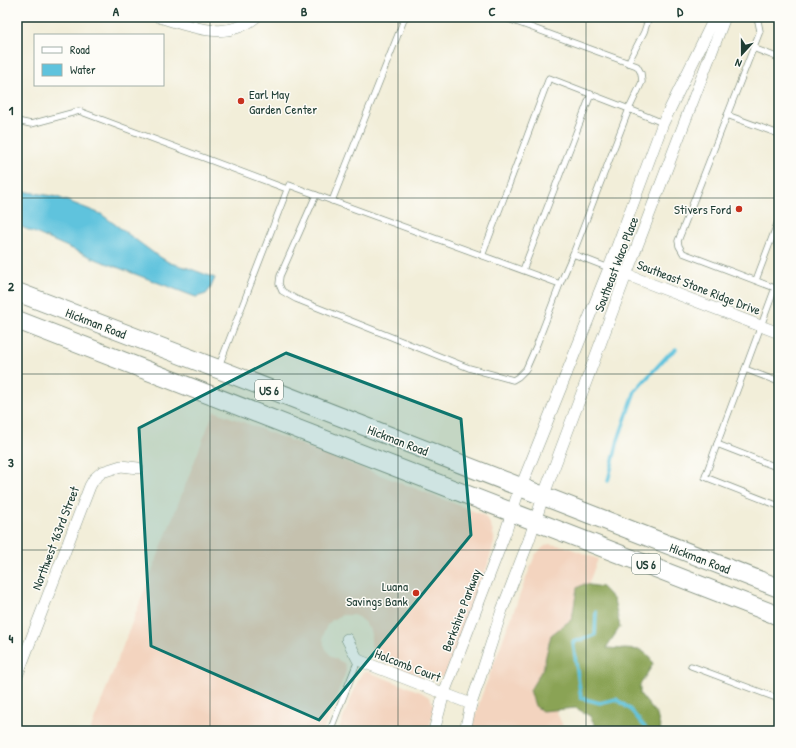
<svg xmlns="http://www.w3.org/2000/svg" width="796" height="748" font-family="'Patrick Hand',sans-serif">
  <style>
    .built { fill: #f3d4bf }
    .forest { fill: #8aa355; stroke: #547044 }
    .water { fill: #5fc3dd; stroke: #3f8088 }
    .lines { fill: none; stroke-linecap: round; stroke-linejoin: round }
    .stream { stroke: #5fc3dd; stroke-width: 3.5 }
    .service-casing { stroke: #889686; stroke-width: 7 }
    .minor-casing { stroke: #889686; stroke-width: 12 }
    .trunk-casing { stroke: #889686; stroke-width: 20 }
    .service { stroke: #fff; stroke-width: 5.5 }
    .minor { stroke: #fff; stroke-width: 11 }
    .trunk { stroke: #fff; stroke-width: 18 }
    .marked { fill: #0f766e; fill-opacity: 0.2; stroke: #0f766e; stroke-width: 3; stroke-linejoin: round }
    .grid { fill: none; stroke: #1f3d34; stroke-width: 1; stroke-opacity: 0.55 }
    .poi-dot { fill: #c8321e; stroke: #fdfcf7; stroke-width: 1.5 }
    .labels { text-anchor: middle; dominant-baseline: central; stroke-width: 3; stroke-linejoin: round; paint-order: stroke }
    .shield { fill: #fdfcf7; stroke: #62766e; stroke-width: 1 }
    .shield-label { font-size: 12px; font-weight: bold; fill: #1f3d34 }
    .poi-label { font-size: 13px; fill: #1f3d34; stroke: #fdfcf7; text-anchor: end }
    .street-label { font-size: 13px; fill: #1f3d34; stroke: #fdfcf7 }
    .neatline { fill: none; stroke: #1f3d34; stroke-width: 1.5 }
    .grid-label { font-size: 13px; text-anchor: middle; font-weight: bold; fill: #1f3d34 }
  </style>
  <rect width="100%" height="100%" fill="#fdfcf7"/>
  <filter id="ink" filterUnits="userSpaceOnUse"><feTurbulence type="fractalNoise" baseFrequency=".025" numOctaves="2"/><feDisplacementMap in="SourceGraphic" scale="8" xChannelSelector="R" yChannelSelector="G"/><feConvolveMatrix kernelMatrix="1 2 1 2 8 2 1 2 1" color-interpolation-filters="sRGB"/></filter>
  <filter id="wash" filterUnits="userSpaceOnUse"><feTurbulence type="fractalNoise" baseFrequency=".012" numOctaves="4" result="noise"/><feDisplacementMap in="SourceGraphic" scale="16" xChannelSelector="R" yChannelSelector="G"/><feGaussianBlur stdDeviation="0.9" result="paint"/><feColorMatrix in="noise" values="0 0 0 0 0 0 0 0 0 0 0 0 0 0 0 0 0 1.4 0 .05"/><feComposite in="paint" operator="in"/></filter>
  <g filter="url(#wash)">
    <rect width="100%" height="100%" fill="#f2eed9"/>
    <g class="built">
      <polygon points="214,411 476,512 483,515 488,520 491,526 494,537 494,543 487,567 446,673 443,676 435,679 427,679 382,661 377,658 373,653 371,645 371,634 369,628 364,622 358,617 353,615 342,615 332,620 327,625 324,632 323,638 324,645 327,651 332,657 344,663 346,668 346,671 323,731 90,731"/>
      <polygon points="549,544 564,546 598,559 547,690 565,731 471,731 481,697 535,555 538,552 545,546"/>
      <polygon points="365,672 368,672 421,692 429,697 432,701 434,708 429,731 338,731 359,678 362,673"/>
    </g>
    <polygon class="forest" points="584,584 602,587 614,600 620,627 606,648 641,650 649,656 653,664 640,685 640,694 657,715 661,731 598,731 590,716 576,708 542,711 535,706 530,690 543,668 551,635 572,619 577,588"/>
    <polygon class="water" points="17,190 57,197 101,214 155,254 170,263 188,268 215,278 210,289 206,294 196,297 98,260 17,225"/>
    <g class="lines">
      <g class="stream">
        <polyline points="608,481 618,440 635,391 667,356 676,349"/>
        <polyline points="596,612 595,635 573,642 581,698 600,703 616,699 630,709 648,731"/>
      </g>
    </g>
  </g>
  <g filter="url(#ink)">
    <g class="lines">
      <g class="service-casing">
        <g id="service">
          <polyline points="754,17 758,21 760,31 678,241 679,246 683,253 775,288 745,369 779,382"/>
          <polyline points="753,48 779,58"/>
          <polyline points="628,63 644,32 649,17"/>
          <polyline points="727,115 779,134"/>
          <polyline points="17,121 31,124 79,111 287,189"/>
          <polyline points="316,195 280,276 279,284 282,291 296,299 469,368 513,380 518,377 526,369 537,344 560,284"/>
          <polyline points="332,201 405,17"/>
          <polyline points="482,256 549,78 629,109 642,82 641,73 637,66 503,17"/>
          <polyline points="609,268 573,254 629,109 663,123"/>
          <polyline points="523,270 591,94"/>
          <polyline points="756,280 779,219"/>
          <polyline points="219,366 289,185 560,284 573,254"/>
          <polyline points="717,444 745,369"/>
          <polyline points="779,468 717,444 705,477 779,506"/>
          <polyline points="691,666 779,699"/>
          <polyline points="330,731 358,660"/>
        </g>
      </g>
      <g class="minor-casing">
        <g id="minor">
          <path d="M159,17C193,27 226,42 256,17"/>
          <polyline points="609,268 779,333"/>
          <polyline points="347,639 358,660 471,704"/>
          <polyline points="17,676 90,486 94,479 102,472 121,466 138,468"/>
          <polyline points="434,731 444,693 506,531 516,499 609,268 663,123 715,17"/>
          <polyline points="465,731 471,704 481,675 502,610 529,540 543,497 626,275 725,17"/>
        </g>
      </g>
      <g class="trunk-casing">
        <g id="trunk">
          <polyline points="17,292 218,369 779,588"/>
          <polyline points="17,320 779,616"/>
        </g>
      </g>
      <use href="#service" class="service"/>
      <use href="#minor" class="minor"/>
      <use href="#trunk" class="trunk"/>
    </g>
  </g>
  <path class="marked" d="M286,353L461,419L471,535L319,720L151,646L139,428Z"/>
  <path class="grid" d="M210,17V731M398,17V731M586,17V731M17,198H779M17,374H779M17,550H779"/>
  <g class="poi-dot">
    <circle cx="241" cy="101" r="4"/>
    <circle cx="739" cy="209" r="4"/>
    <circle cx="416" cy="593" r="4"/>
  </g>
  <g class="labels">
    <g class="shield">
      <rect x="255" y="380" width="28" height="20" rx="3"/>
      <rect x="632" y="554" width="28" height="20" rx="3"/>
    </g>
    <g class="shield-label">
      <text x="269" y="390">US 6</text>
      <text x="646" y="564">US 6</text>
    </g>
    <g class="poi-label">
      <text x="249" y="94" text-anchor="start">Earl May<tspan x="249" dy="15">Garden Center</tspan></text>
      <text x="731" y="209">Stivers Ford</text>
      <text x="408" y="586">Luana<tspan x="408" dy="15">Savings Bank</tspan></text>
    </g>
    <g class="street-label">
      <text transform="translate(616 264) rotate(-69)">Southeast Waco Place</text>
      <text transform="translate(699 287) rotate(21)">Southeast Stone Ridge Drive</text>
      <text transform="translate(96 323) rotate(21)">Hickman Road</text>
      <text transform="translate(398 440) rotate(21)">Hickman Road</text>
      <text transform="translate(55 538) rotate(-69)">Northwest 163rd Street</text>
      <text transform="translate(700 558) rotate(21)">Hickman Road</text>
      <text transform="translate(461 610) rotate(-69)">Berkshire Parkway</text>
      <text transform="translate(408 665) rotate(21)">Holcomb Court</text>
    </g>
  </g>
  <rect width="796" height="748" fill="none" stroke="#fdfcf7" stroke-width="44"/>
  <rect x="34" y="34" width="130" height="52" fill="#fdfcf7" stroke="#a4b0a9"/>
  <rect x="42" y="47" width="20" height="6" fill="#ffffff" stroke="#a4b0a9"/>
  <text x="70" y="54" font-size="12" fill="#1f3d34">Road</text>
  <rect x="42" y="64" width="20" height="12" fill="#5fc3dd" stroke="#a4b0a9"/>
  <text x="70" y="74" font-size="12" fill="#1f3d34">Water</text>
  <g transform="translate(742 54) rotate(201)" stroke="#fdfcf7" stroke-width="3" paint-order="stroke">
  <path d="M0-3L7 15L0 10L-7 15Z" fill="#1f3d34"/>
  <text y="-6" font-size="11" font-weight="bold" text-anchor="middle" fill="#1f3d34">N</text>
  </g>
  <rect x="22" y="22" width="752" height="704" class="neatline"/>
  <g class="grid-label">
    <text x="116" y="16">A</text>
    <text x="304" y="16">B</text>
    <text x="492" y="16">C</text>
    <text x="680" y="16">D</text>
    <text x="11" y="115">1</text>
    <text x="11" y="291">2</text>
    <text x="11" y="467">3</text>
    <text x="11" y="643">4</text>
  </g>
</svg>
